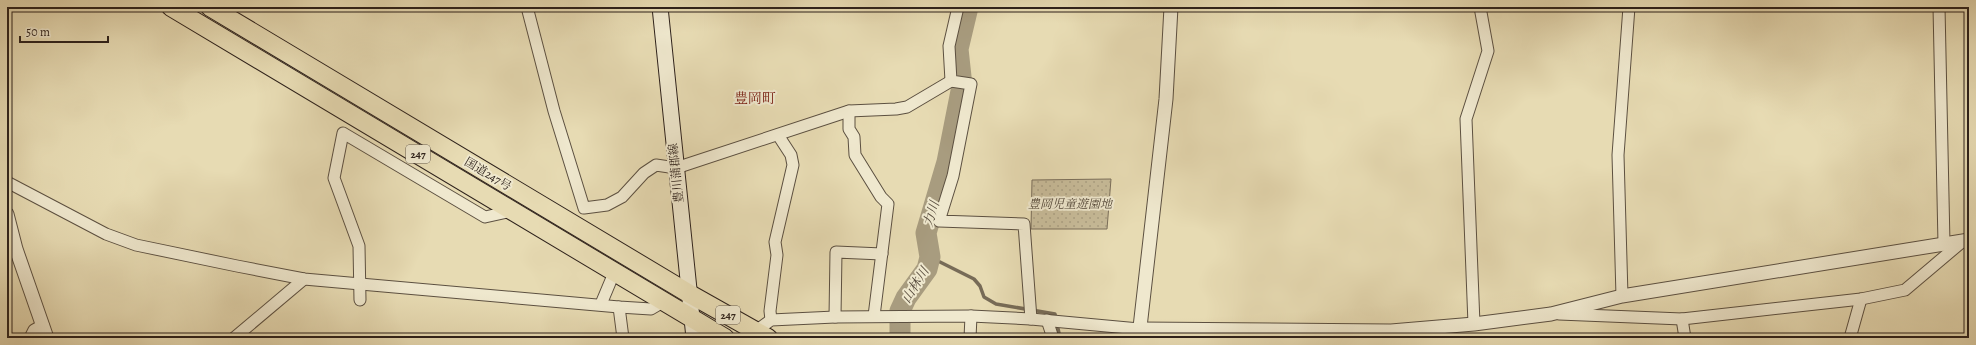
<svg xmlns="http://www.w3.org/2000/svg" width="1976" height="345" font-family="Alegreya,'Noto Serif JP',serif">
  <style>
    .park { fill: url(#park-dots); stroke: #7a6e5a }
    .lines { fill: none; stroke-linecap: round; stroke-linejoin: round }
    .stream { stroke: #776b57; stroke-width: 3.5 }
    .river { stroke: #a89c7f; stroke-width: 21 }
    .minor-casing { stroke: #5c5041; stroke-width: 13 }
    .tertiary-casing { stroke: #5c5041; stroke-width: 15 }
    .secondary-casing { stroke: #2d211b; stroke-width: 17 }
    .trunk-casing { stroke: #2d211b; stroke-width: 20 }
    .minor { stroke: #efe8ce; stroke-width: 11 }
    .tertiary { stroke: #efe8ce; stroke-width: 13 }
    .secondary { stroke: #efe8ce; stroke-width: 15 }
    .trunk { stroke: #e7dbb3; stroke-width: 18 }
    .labels { text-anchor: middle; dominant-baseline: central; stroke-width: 4; stroke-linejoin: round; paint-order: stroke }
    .shield { fill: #efe8ce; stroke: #675d51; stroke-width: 1 }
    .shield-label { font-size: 11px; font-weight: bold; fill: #2d211b }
    .street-label { font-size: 12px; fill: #2d211b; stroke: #efe8ce }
    .park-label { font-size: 12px; font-style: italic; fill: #54483a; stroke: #efe8ce }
    .water-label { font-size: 13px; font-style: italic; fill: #584c3e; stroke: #efe8ce }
    .quarter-label { font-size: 14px; fill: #7a1f14; stroke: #efe8ce }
  </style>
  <defs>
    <pattern id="park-dots" width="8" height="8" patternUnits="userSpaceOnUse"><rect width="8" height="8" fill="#c7bb99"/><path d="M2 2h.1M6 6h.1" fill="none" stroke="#aba083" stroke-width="1.8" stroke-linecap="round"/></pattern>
  </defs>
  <rect width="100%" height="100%" fill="#e7dbb3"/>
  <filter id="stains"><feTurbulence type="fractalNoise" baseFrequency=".005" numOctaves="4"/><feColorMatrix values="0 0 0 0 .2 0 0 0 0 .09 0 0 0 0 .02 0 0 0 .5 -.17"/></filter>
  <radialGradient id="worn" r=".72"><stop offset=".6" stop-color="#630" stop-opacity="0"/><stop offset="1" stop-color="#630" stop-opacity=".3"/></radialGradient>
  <polygon class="park" points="1111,179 1107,229 1031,229 1032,180"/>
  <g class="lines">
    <polyline class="stream" points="930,257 974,279 980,286 984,297 996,304 1055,314 1060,338"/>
    <polyline class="river" points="900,338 900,311 906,298 927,269 930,257 926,233 947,162 962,86 958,49 968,7"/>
    <g class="minor-casing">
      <g id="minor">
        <polyline points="527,7 554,111 584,208 607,205 622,197 644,173 656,165 676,168 849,111 896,109 907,107 951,81"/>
        <polyline points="958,7 949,46 951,81 971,84 953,176 939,221 1024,224 1031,319"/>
        <polyline points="1939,7 1944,244"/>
        <polyline points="849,111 849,129 854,137 855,155 881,197 888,204 874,316"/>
        <polyline points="7,182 106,234 136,245 237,266 304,279 619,307 651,309 663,302"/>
        <polyline points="1622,296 1618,155 1629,7"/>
        <polyline points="360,300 359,246 334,178 343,133 485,217 512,211"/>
        <polyline points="601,304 614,273"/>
        <polyline points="619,307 623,338"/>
        <polyline points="1559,314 1682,319 1861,299 1905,290 1963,241"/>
        <polyline points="835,317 836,252 882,254"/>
        <polyline points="1682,319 1685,338"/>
        <polyline points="771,320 770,311 777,255 775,242 793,165 791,155 778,135"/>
        <polyline points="1047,320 1053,338"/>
        <polyline points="1474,324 1466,119 1488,51 1480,7"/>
        <polyline points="756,331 771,320 835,317 971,316 1031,319 1139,329"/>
        <polyline points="30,338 34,330 43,325"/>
        <polyline points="234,338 304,279"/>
        <polyline points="970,338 971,316"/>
        <polyline points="1850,338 1861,299"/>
      </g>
    </g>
    <g class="tertiary-casing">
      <g id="tertiary">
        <polyline points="7,214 16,249 47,338"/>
        <polyline points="1139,329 1391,331 1474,324 1551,314 1622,296 1969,240"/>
        <polyline points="1139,336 1166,99 1171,7"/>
      </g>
    </g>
    <g class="secondary-casing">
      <polyline id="secondary" points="660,7 694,338"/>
    </g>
    <g class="trunk-casing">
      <g id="trunk">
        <polyline points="171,7 725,338"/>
        <polyline points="210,7 688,293 768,338"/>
      </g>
    </g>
    <use href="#minor" class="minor"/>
    <use href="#tertiary" class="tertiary"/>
    <use href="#secondary" class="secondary"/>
    <use href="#trunk" class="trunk"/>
  </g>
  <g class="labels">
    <g class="shield">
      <rect x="406" y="145" width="24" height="18" rx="3"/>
      <rect x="716" y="306" width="24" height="18" rx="3"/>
    </g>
    <g class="shield-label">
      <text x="418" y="154">247</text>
      <text x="728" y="315">247</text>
    </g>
    <g class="street-label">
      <text transform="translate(676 173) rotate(-96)">豊川蒲郡線</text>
      <text transform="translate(488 174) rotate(31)">国道247号</text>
    </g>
    <g class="park-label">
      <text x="1070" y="204">豊岡児童遊園地</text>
    </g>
    <g class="water-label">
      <text transform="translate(931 214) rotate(-73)">力川</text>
      <text transform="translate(915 285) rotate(-58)">山林川</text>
    </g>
    <g class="quarter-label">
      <text x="755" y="98">豊岡町</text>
    </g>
  </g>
  <rect width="1976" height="345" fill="none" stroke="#e7dbb3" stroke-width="24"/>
  <rect x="8" y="8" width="1960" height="329" fill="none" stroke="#2d211b" stroke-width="2"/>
  <rect x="12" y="12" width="1952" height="321" fill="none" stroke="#2d211b"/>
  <path d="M20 36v6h88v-6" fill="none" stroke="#2d211b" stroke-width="2"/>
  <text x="26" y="36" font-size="12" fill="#2d211b" stroke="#efe8ce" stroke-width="3" paint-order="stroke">50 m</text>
  <rect width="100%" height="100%" filter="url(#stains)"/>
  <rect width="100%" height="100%" fill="url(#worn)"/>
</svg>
